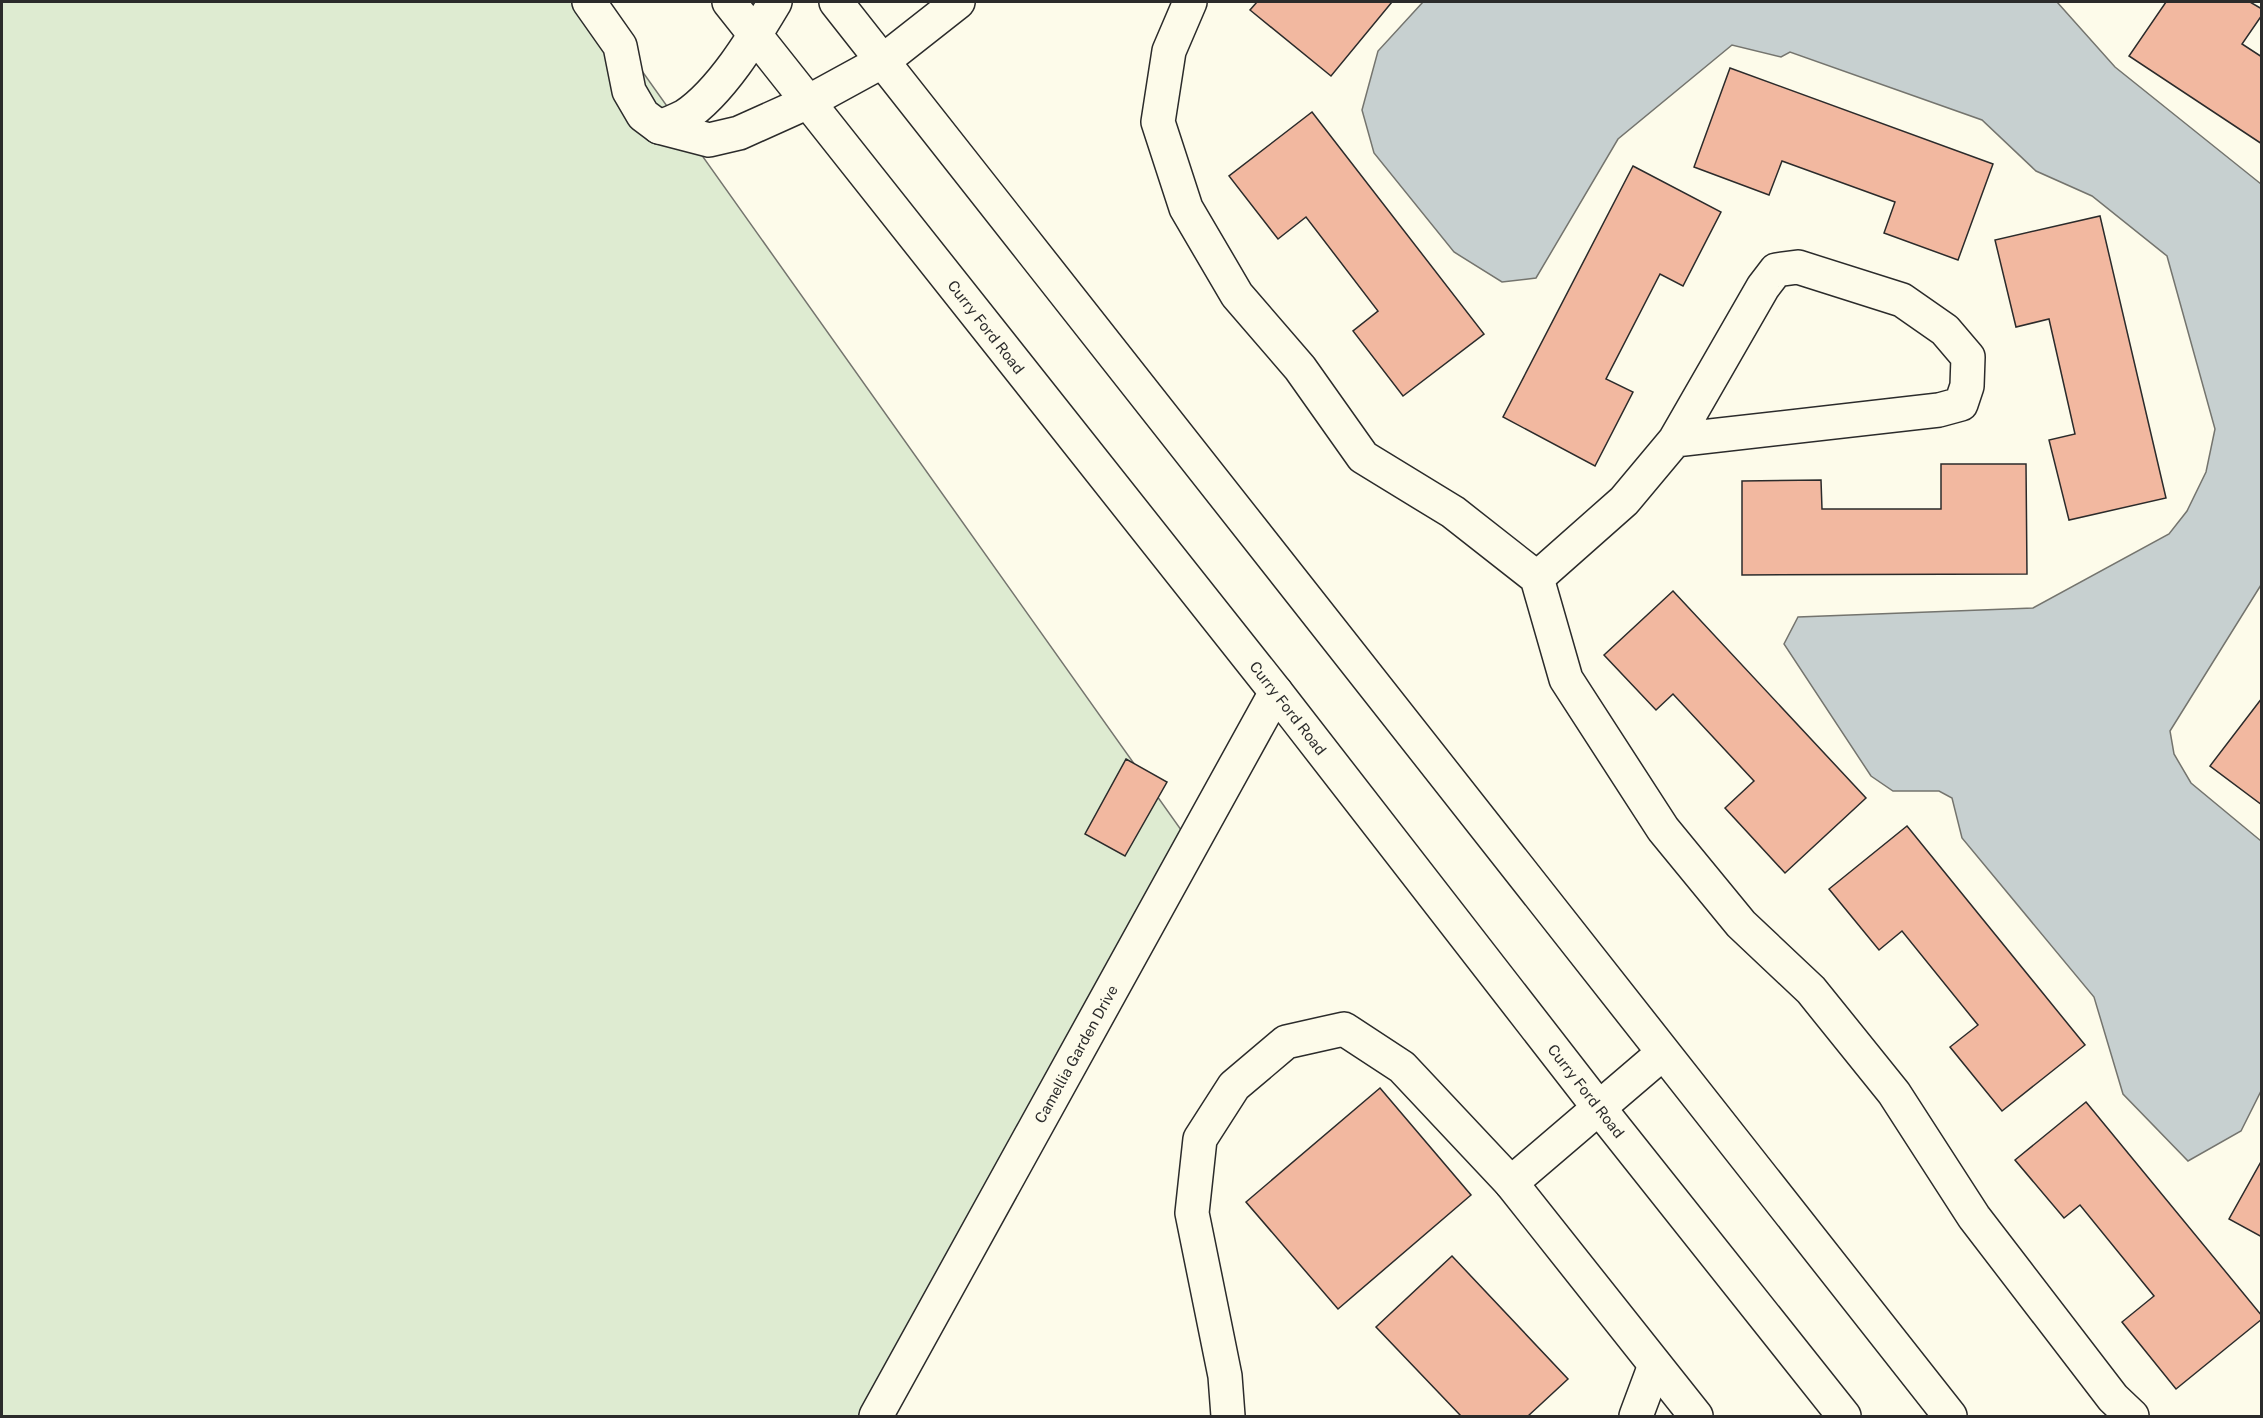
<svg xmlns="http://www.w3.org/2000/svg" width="2263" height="1418" font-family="'Public Sans',sans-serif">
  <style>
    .green { fill: #deebd1; stroke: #74746e; stroke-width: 1.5 }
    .water { fill: #c7d0d0; stroke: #74746e; stroke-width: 1.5 }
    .building { fill: #f2b8a0; stroke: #2b2b2b; stroke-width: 1.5 }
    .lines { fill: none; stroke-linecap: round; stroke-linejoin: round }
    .minor-casing { stroke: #2b2b2b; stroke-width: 36 }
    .major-casing { stroke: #2b2b2b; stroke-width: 36 }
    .minor { stroke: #fdfbea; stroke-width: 33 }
    .major { stroke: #fdfbea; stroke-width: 33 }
    .labels { text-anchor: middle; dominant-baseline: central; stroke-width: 4.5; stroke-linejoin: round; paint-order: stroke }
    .street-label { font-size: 15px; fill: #2b2b2b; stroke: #fdfbea }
  </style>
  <rect width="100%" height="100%" fill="#fdfbea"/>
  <polygon class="green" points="2,2 593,2 1184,834 862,1416 2,1416"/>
  <polygon class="water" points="1423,2 2057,2 2115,67 2261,184 2261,585 2170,731 2174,754 2191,783 2261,841 2261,1091 2241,1131 2188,1161 2123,1094 2094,997 1962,838 1952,798 1939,791 1893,791 1871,776 1784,644 1798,617 2033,608 2169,534 2187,511 2206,472 2215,429 2167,256 2092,196 2036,171 1982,120 1790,52 1781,57 1732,45 1618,139 1536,278 1502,282 1454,252 1374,153 1362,110 1378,51"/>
  <g class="building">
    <polygon points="1257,2 1392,2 1331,76 1250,10"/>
    <polygon points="2166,2 2250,2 2262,9 2262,15 2242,44 2262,57 2262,144 2129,56"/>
    <polygon points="1730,68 1993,164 1958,260 1884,233 1895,202 1782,161 1769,195 1694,167"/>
    <polygon points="1312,112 1484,334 1403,396 1353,331 1378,311 1306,217 1278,239 1229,176"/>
    <polygon points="1633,166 1721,212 1683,286 1660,274 1606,379 1633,392 1595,466 1503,417"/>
    <polygon points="2100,216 2166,498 2069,520 2049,440 2075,434 2049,319 2016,327 1995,240"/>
    <polygon points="1941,464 2026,464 2027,574 1742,575 1742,481 1821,480 1822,509 1941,509"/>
    <polygon points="1673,591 1866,798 1785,873 1725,808 1754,781 1673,694 1656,710 1604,655"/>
    <polygon points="2262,698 2262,805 2210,766"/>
    <polygon points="1126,759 1167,782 1125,856 1085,834"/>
    <polygon points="1907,826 2085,1045 2002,1111 1950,1047 1978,1025 1902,931 1879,950 1829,889"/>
    <polygon points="1380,1088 1471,1195 1338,1309 1246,1202"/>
    <polygon points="2086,1102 2262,1316 2262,1319 2176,1389 2122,1322 2154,1296 2080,1205 2064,1218 2015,1160"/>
    <polygon points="2262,1160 2262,1237 2229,1219"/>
    <polygon points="1452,1256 1568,1379 1528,1416 1461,1416 1376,1327"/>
  </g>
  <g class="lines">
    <g class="minor-casing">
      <g id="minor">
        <polyline points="589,2 620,46 629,91 643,115 659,127 709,140 739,133 808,102 883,61 958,2"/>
        <polyline points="1190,2 1169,51 1158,122 1186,208 1237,295 1300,368 1363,457 1453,512 1537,578 1566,679 1663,829 1741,924 1811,990 1894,1093 1974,1217 2113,1398 2132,1416"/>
        <path d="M659,127C668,124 677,120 685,116C721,92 753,39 775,2"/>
        <polyline points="1537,578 1624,501 1675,440 1939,410 1961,404 1967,386 1968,357 1945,330 1902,300 1798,267 1776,270 1763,287 1675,440"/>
        <polyline points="1511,1183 1663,1053"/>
        <polyline points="876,1416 1276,692"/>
        <polyline points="1228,1416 1225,1376 1192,1213 1200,1139 1234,1086 1286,1042 1344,1029 1402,1067 1511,1183 1696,1416"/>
        <polyline points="1636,1416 1655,1365"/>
      </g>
    </g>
    <g class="major-casing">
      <g id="major">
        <polyline points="729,2 1276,692 1599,1108 1844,1416"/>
        <polyline points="836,2 1950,1416"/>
      </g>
    </g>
    <use href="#minor" class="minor"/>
    <use href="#major" class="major"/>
  </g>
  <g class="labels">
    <g class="street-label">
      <text transform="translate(986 327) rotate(52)">Curry Ford Road</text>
      <text transform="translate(1288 708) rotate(52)">Curry Ford Road</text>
      <text transform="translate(1076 1054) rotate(-61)">Camellia Garden Drive</text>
      <text transform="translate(1586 1091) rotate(52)">Curry Ford Road</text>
    </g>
  </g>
  <rect width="2263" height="1418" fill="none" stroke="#2b2b2b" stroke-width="6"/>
</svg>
